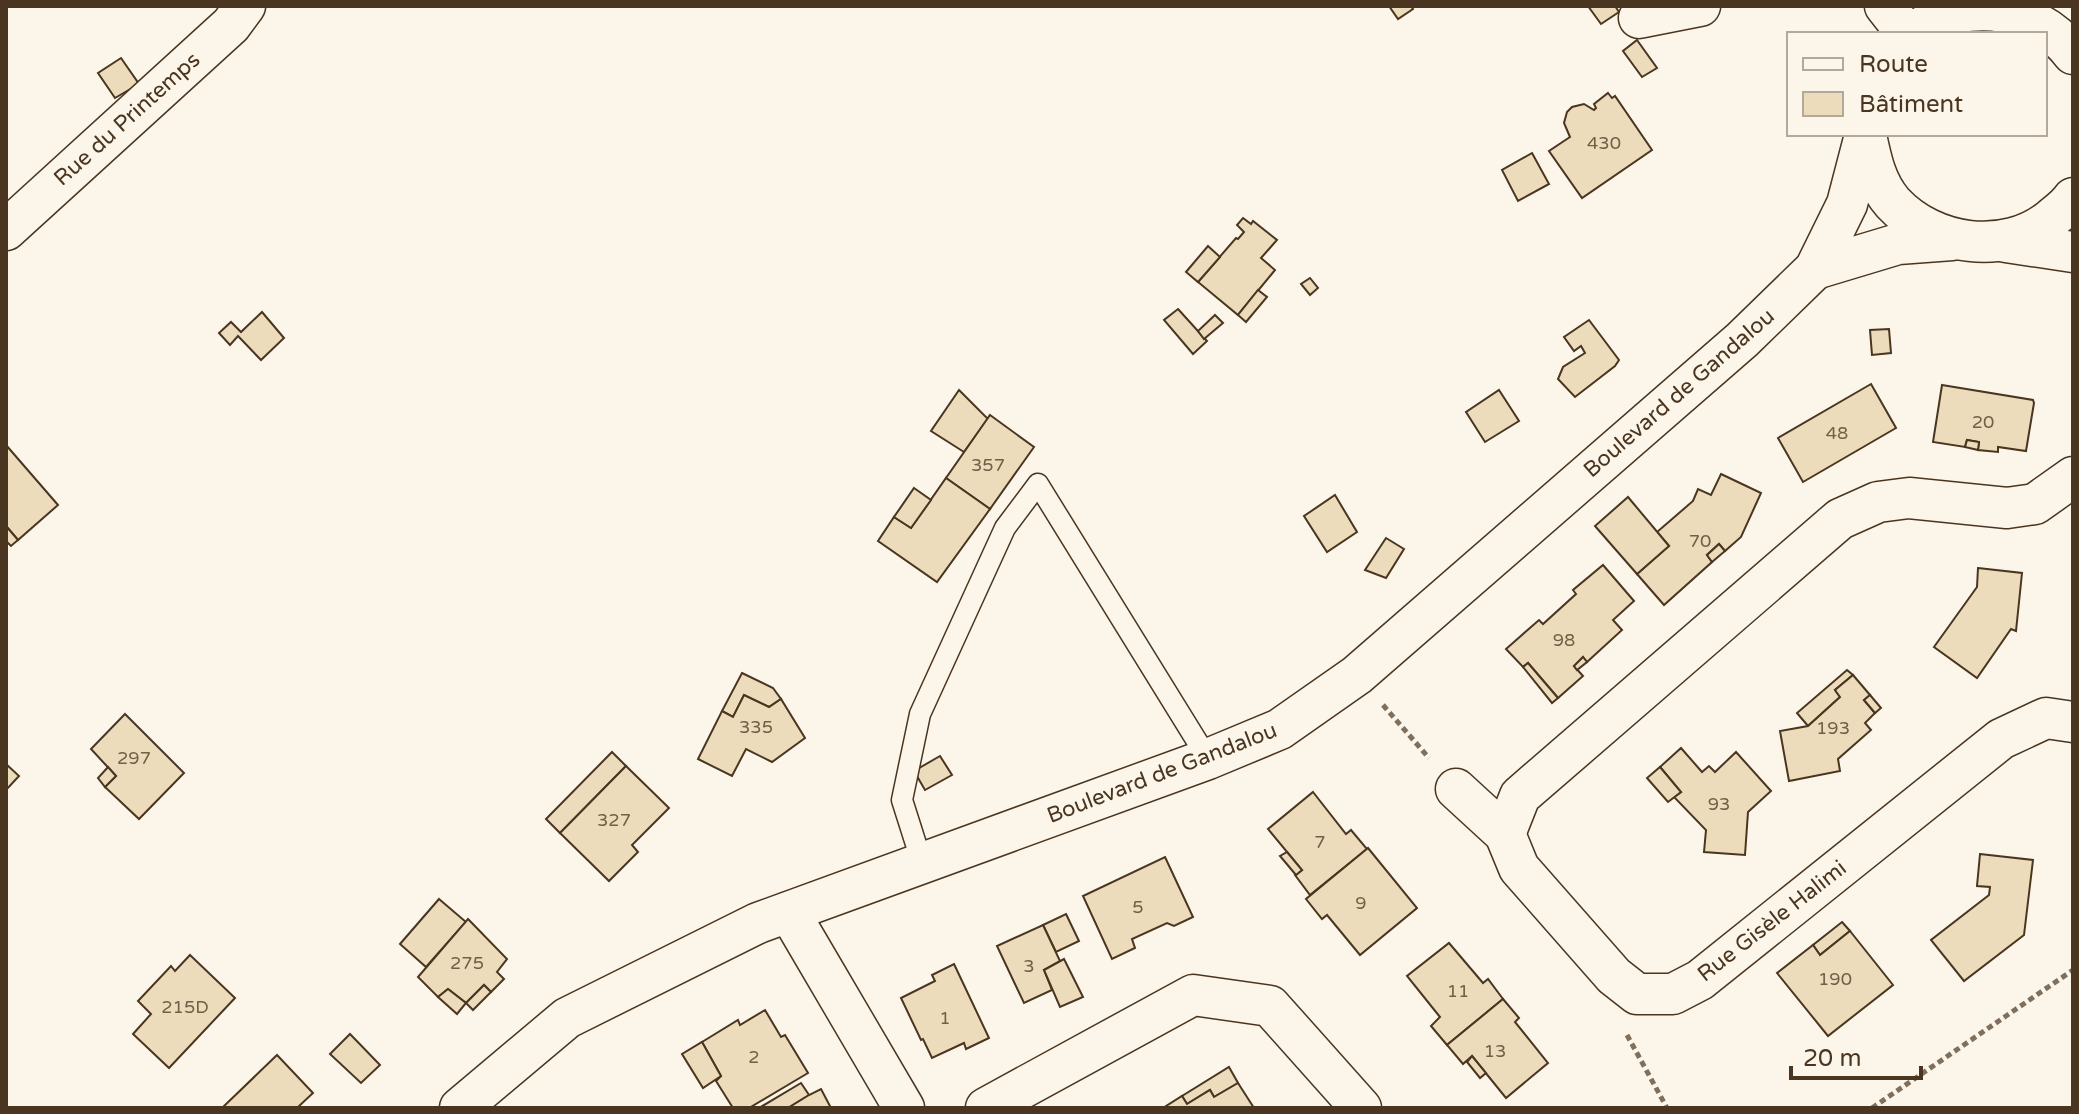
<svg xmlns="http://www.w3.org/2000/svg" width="2079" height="1114" font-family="'Varela Round',sans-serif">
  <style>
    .building { fill: #ecdcbc; stroke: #4a3520; stroke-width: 2 }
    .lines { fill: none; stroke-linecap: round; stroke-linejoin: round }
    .service-casing { stroke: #4a3520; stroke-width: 23 }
    .minor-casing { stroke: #4a3520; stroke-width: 43 }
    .path { stroke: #7f6f5c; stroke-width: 5; stroke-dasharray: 6 4; stroke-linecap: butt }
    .service { stroke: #fbf6e9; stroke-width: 20 }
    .minor { stroke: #fbf6e9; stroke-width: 40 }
    .labels { text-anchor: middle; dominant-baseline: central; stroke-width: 6; stroke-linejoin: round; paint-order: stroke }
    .number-label { font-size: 18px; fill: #725f47 }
    .street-label { font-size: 22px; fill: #4a3520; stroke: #fbf6e9 }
  </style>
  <rect width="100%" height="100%" fill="#fbf6e9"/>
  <g class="building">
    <polygon points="1389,6 1411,6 1413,9 1398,19"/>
    <polygon points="1588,6 1615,6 1619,12 1601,24"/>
    <polygon points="1637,40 1657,68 1642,77 1623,51"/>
    <polygon points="121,58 139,84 115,98 98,73"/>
    <polygon points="1608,93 1612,98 1615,96 1652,150 1582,198 1549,151 1570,137 1564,123 1567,112 1572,107 1584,104 1594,110 1596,108 1594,104"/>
    <polygon points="1532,153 1549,184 1518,201 1502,170"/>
    <polygon points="1243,218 1251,224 1253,221 1277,240 1261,258 1275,270 1238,315 1198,282 1236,238 1238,239 1244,232 1237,225"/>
    <polygon points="1208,246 1220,257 1198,282 1186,272"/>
    <polygon points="1310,278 1318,288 1310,295 1301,284"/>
    <polygon points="1258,290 1267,297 1246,322 1238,315"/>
    <polygon points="1178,309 1207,341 1193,354 1164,320"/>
    <polygon points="262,312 284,338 261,360 238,336 230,345 219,333 231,322 241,332"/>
    <polygon points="1215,315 1223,323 1204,339 1198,331"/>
    <polygon points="1589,320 1619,360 1615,366 1575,397 1558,379 1563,367 1585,353 1581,346 1574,351 1564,337"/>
    <polygon points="1889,329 1891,353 1872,355 1870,330"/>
    <polygon points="1871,384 1896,428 1803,482 1778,438"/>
    <polygon points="1942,385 2033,400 2034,403 2026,451 1998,447 1998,452 1978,450 1979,442 1967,440 1965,447 1933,442"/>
    <polygon points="959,390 988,419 964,452 931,431"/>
    <polygon points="1499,390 1519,421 1485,442 1466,412"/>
    <polygon points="990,415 1034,447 990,509 946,478"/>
    <polygon points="1967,440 1979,442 1978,450 1965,447"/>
    <polygon points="6,445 58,505 18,540 6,526"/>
    <polygon points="1721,474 1761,493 1741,537 1725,551 1719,544 1707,555 1712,562 1664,605 1637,574 1669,546 1657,532 1693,501 1698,489 1711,495"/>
    <polygon points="946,478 990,509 937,582 878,541 894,517 911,528"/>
    <polygon points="914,488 931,500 911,528 894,517"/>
    <polygon points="1335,495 1357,532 1327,552 1304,516"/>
    <polygon points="1628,497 1669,546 1637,574 1595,526"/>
    <polygon points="6,526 18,540 11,546 6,541"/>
    <polygon points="1386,538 1404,549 1386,578 1365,570"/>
    <polygon points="1719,544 1725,551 1712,562 1707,555"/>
    <polygon points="1603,565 1634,601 1613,620 1622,630 1587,662 1583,657 1574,666 1583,676 1558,698 1528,663 1523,667 1506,649 1539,620 1543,624 1576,594 1573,590"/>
    <polygon points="1978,568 2022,573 2016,631 2011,629 1977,678 1934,647 1977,587"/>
    <polygon points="1583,657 1587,662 1577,670 1574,666"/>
    <polygon points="1528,663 1558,698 1552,703 1523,667"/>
    <polygon points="1847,670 1853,675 1835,690 1840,697 1808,726 1797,713"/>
    <polygon points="742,673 773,688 781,699 769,707 744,695 733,717 722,711"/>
    <polygon points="1853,675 1870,695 1864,700 1875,713 1865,723 1871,730 1838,759 1840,771 1789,781 1780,731 1808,726 1840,697 1835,690"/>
    <polygon points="744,695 769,707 781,699 805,738 772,762 746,749 732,776 698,759 722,711 733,717"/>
    <polygon points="1870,695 1881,708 1875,713 1864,700"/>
    <polygon points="125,714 184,773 139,819 105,787 116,776 91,749"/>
    <polygon points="1681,748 1702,772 1709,766 1715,772 1736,752 1771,791 1748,812 1745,855 1704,852 1706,830 1674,797 1681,792 1660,767"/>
    <polygon points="612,752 626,766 560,833 546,819"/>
    <polygon points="940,756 952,775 925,790 914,771"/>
    <polygon points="6,764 19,776 6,790"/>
    <polygon points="626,766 669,808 632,845 638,852 609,881 560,833"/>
    <polygon points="108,767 116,776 105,787 98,778"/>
    <polygon points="1660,767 1681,792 1668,802 1647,778"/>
    <polygon points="1313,792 1346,834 1351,830 1367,849 1310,895 1295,875 1302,870 1268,829"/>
    <polygon points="1368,848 1417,908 1360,955 1327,915 1322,919 1306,899"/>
    <polygon points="1287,852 1302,870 1296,875 1280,856"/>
    <polygon points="1980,854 2033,860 2024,935 1964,981 1931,940 1989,895 1990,887 1977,886"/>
    <polygon points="1165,857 1193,917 1174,926 1167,923 1132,939 1135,948 1112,959 1083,896"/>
    <polygon points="439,899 466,922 426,967 400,944"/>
    <polygon points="1066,914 1079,941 1056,952 1043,925"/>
    <polygon points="468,919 507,959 497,972 504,979 491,992 484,985 466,1003 448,989 438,997 418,977"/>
    <polygon points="1842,922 1850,931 1820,955 1813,945"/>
    <polygon points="1043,925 1060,961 1044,970 1052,990 1024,1003 997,946"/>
    <polygon points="1850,931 1893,985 1828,1036 1777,973 1813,945 1820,955"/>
    <polygon points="1449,943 1483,983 1488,979 1503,999 1447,1045 1431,1026 1440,1017 1407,976"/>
    <polygon points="190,955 235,998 169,1068 133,1034 151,1014 138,1001 171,966 175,971"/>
    <polygon points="1064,959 1083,997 1060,1007 1044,970"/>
    <polygon points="954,964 989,1038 966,1049 964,1043 932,1058 923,1039 921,1040 901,998 935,981 932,975"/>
    <polygon points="484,985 491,992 473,1010 466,1003"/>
    <polygon points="448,989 466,1003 457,1014 438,997"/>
    <polygon points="1503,999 1519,1018 1515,1022 1548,1063 1506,1098 1472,1056 1463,1064 1447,1045"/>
    <polygon points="765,1010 781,1037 785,1035 808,1073 749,1108 733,1108 716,1081 721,1076 702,1042 738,1020 740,1025"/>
    <polygon points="350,1034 380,1065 361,1083 330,1054"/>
    <polygon points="702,1042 721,1076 703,1088 682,1054"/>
    <polygon points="277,1055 313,1093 297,1108 222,1108"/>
    <polygon points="1472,1056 1486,1073 1480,1078 1467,1062"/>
    <polygon points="1229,1067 1238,1083 1214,1097 1210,1090 1187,1104 1182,1096"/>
    <polygon points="801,1083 809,1095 788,1108 759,1108"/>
    <polygon points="1238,1083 1254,1108 1163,1108 1182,1096 1187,1104 1210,1090 1214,1097"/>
    <polygon points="821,1089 831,1108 788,1108 809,1095"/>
  </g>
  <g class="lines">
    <g class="service-casing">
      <polyline id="service" points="922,863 902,800 920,714 1005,528 1038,484 1208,759"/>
    </g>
    <g class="minor-casing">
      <g id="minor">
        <polyline points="1885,6 1907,34"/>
        <polyline points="1639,18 1700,6"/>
        <path d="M1911,34C1920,29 1929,22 1938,18C1943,15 1950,14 1956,13C2000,4 2045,17 2073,54"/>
        <path d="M1866,135C1871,159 1876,184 1893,203C1933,246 2005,256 2051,219C2059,212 2067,207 2073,198"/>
        <polyline points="6,230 231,25 245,6"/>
        <polyline points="2006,242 2073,252"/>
        <polyline points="1815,269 1898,244 1952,240"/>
        <polyline points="1456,789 1505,834 1519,868 1614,976 1637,994 1673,994 1700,980 2001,739 2046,718 2073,722"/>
        <polyline points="1505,834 1520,796 1840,519 1878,502 1909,498 2007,508 2035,504 2073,477"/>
        <polyline points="789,912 904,1108"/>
        <polyline points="460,1108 567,1018 758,923 1208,759 1280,729 1357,675 1742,340 1815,269 1847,204 1865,135"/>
        <polyline points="986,1108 1193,995 1270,1006 1361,1108"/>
      </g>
    </g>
    <g class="path">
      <polyline points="1383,705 1429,758"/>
      <polyline points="1627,1035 1667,1108"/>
      <polyline points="1872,1108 2073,970"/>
    </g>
    <use href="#service" class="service"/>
    <use href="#minor" class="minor"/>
  </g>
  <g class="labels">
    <g class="number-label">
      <text x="1604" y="143">430</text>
      <text x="1983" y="422">20</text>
      <text x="1837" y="433">48</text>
      <text x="988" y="465">357</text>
      <text x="1700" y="541">70</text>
      <text x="1564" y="640">98</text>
      <text x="756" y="727">335</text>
      <text x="1833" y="728">193</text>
      <text x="134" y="758">297</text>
      <text x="1719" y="804">93</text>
      <text x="614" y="820">327</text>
      <text x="1320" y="842">7</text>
      <text x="1361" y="903">9</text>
      <text x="1138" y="907">5</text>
      <text x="467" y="963">275</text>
      <text x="1029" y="966">3</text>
      <text x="1835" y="979">190</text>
      <text x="1458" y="991">11</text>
      <text x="185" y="1007">215D</text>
      <text x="945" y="1018">1</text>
      <text x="1495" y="1051">13</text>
      <text x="754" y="1057">2</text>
    </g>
    <g class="street-label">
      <text transform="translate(127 119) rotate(-42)">Rue du Printemps</text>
      <text transform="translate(1679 393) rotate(-41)">Boulevard de Gandalou</text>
      <text transform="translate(1162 773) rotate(-21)">Boulevard de Gandalou</text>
      <text transform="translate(1772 921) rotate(-38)">Rue Gisèle Halimi</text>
    </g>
  </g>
  <rect width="2079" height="1114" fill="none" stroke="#4a3520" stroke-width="16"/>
  <rect x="1787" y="32" width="260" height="104" fill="#fbf6e9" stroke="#b4a999" stroke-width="2"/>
  <rect x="1803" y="58" width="40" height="12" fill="#fbf6e9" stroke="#b4a999" stroke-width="2"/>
  <text x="1859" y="72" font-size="24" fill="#4a3520">Route</text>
  <rect x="1803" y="92" width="40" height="24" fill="#ecdcbc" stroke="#b4a999" stroke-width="2"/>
  <text x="1859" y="112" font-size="24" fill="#4a3520">Bâtiment</text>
  <path d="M1791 1066v12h130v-12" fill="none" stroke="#4a3520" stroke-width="4"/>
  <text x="1803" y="1066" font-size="24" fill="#4a3520" stroke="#fbf6e9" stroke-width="6" paint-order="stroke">20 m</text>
</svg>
